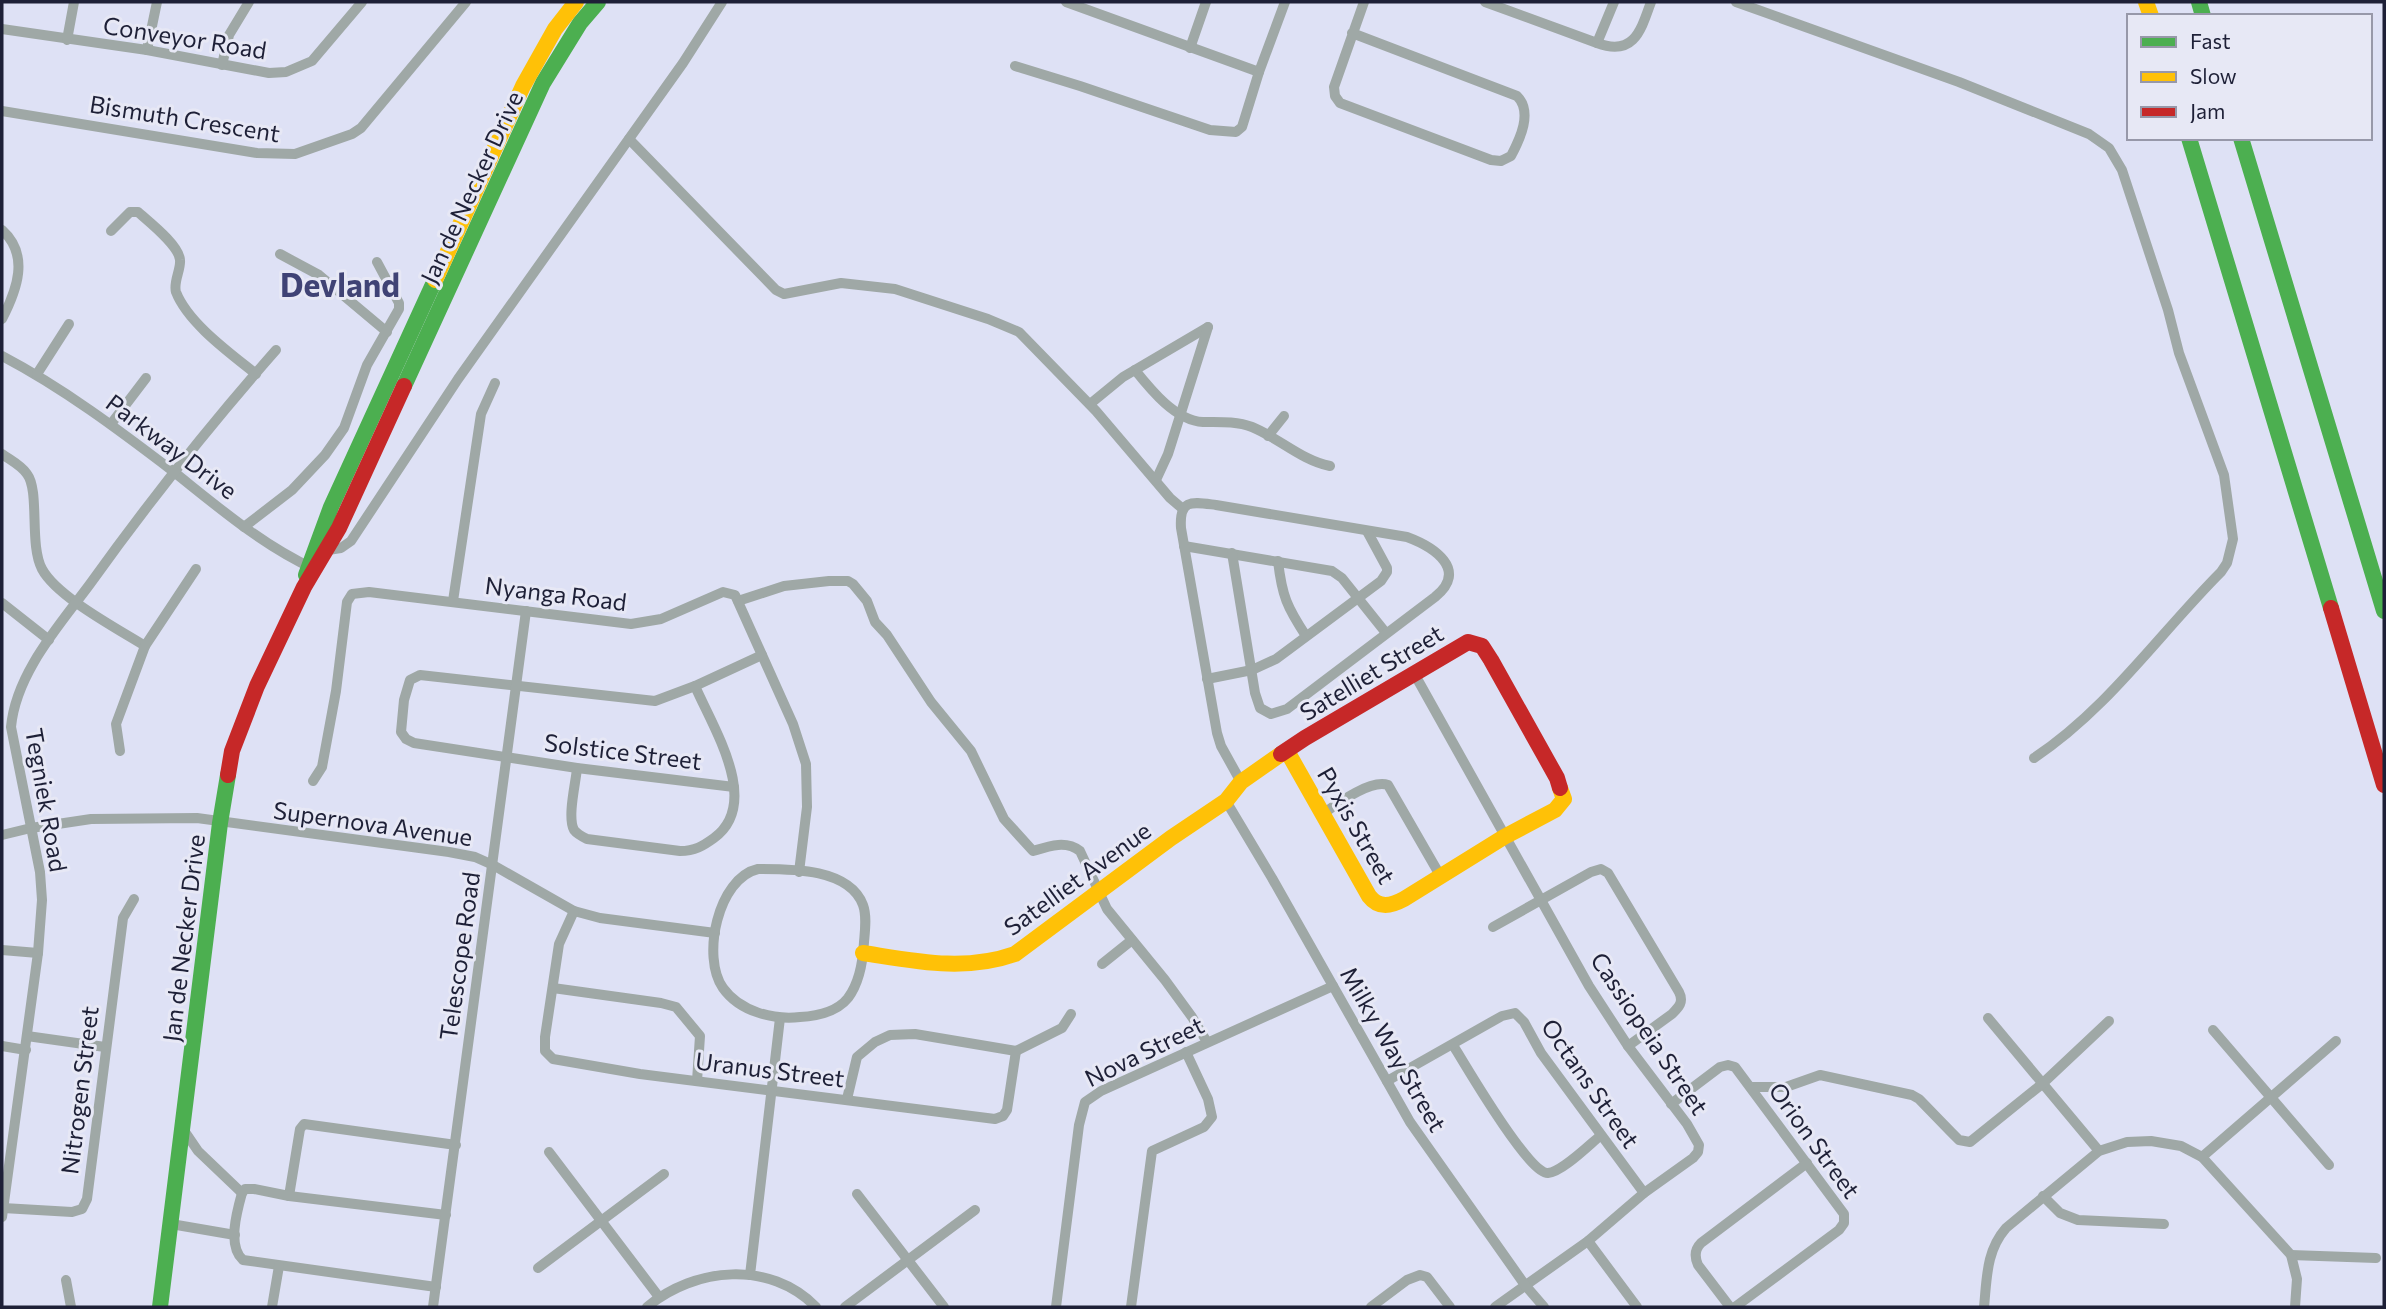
<svg xmlns="http://www.w3.org/2000/svg" width="2386" height="1309" font-family="Commissioner,sans-serif">
  <style>
    .lines { fill: none; stroke-linecap: round; stroke-linejoin: round }
    .street { stroke: #9fa8a6; stroke-width: 10 }
    .fast { stroke: #4caf50; stroke-width: 16 }
    .slow { stroke: #ffc107; stroke-width: 16 }
    .jam { stroke: #c62828; stroke-width: 16 }
    .labels { text-anchor: middle; dominant-baseline: central; stroke-width: 6; stroke-linejoin: round; paint-order: stroke }
    .street-label { font-size: 24px; fill: #1e2037; stroke: #e7e8f5 }
    .district-label { font-size: 32px; font-weight: bold; fill: #404375; stroke: #e7e8f5 }
  </style>
  <rect width="100%" height="100%" fill="#dee1f5"/>
  <g class="lines">
    <g class="street">
      <polyline points="1066,2 1259,72"/>
      <polyline points="1485,2 1597,43 1614,2"/>
      <path d="M1736,2L1959,82L2089,134L2109,148L2122,170L2168,310L2179,353L2224,475L2233,539L2227,563L2221,572C2159,634 2108,709 2034,758"/>
      <polyline points="2,29 147,50 269,73 286,72 312,61 362,2"/>
      <path d="M1352,33L1517,96C1533,112 1520,139 1511,156L1501,161L1491,160L1340,103L1335,96L1334,87L1364,2"/>
      <polyline points="67,40 74,2"/>
      <path d="M1597,43C1634,57 1641,30 1651,2"/>
      <polyline points="1190,48 1206,2"/>
      <polyline points="147,50 157,2"/>
      <polyline points="222,65 229,35 249,2"/>
      <polyline points="1015,66 1080,86 1210,130 1236,132 1242,127 1259,72 1285,2"/>
      <polyline points="2,111 257,153 295,154 352,134 361,128 466,2"/>
      <polyline points="629,139 776,290 784,294 841,283 895,289 988,319 1019,332 1096,411 1170,498 1183,509"/>
      <path d="M2,230C30,255 17,290 2,319"/>
      <path d="M111,231L130,212H138C149,222 179,245 180,260C181,270 173,282 176,292C188,323 230,353 256,374"/>
      <polyline points="280,254 319,275 387,332"/>
      <path d="M2,356C63,388 119,430 174,472C218,507 262,545 314,569"/>
      <path d="M1135,370C1151,390 1176,421 1203,422C1219,422 1237,421 1252,427C1279,438 1301,460 1330,466"/>
      <polyline points="37,374 69,324"/>
      <polyline points="1090,404 1123,377 1208,327"/>
      <polyline points="111,424 146,378"/>
      <polyline points="1268,436 1284,416"/>
      <path d="M2,454C10,460 21,465 27,474C40,491 29,545 42,569C57,597 118,629 145,646"/>
      <polyline points="1156,480 1168,454 1208,327"/>
      <polyline points="244,527 292,490 325,455 344,428 367,365 399,309 399,303 377,262"/>
      <polyline points="1184,546 1332,571 1342,578 1386,633"/>
      <polyline points="328,550 341,548 351,541 458,379 683,63 722,2"/>
      <path d="M1232,553L1255,693L1260,708L1271,714L1287,709L1435,597C1469,570 1434,547 1407,537L1216,505C1193,502 1179,498 1181,528L1217,733L1221,746L1241,782"/>
      <path d="M1278,561C1282,596 1287,607 1306,636"/>
      <polyline points="453,601 481,414 495,383"/>
      <path d="M738,601L784,586L829,581H848L853,584L867,601L875,622L887,635L931,702L971,751L1004,819L1033,851C1049,846 1066,840 1080,851L1107,909L1165,980L1192,1017L1207,1042"/>
      <polyline points="2,603 49,640"/>
      <polyline points="1415,675 1589,986 1628,1046 1687,1124 1699,1145 1698,1152 1693,1158 1644,1193 1588,1241 1495,1307"/>
      <polyline points="1207,679 1252,670 1276,659 1381,581 1387,572 1387,568 1367,531"/>
      <polyline points="120,751 116,724 145,646 196,569"/>
      <path d="M577,768C576,782 567,817 574,830C577,834 583,837 587,839L680,851C695,851 703,846 714,838C762,803 713,728 695,686"/>
      <polyline points="313,781 322,767 336,691 347,602 352,594 369,592 631,624 661,619 723,592 735,595 793,724 806,764 807,807 799,872"/>
      <polyline points="734,787 577,768 414,743 406,739 401,732 404,700 410,680 420,675 655,701 695,686 762,655"/>
      <polyline points="1226,801 1272,878 1410,1122 1525,1285 1544,1307"/>
      <path d="M1324,813C1338,803 1371,779 1388,785L1441,877"/>
      <polyline points="2,835 31,828 91,819 197,818 449,852 475,857 493,865 574,911 600,918 715,933"/>
      <path d="M758,869C790,869 849,868 863,905C867,916 865,930 864,942C863,961 860,982 848,998C837,1012 817,1016 800,1017C774,1020 740,1012 723,988C701,957 718,878 758,869Z"/>
      <polyline points="574,911 559,944 545,1037 545,1051 553,1059 640,1074 995,1119 1003,1116 1007,1110 1016,1051"/>
      <path d="M1493,927L1591,872L1601,869L1608,873L1679,992C1684,1002 1679,1007 1672,1014L1628,1046"/>
      <polyline points="2,950 38,953"/>
      <polyline points="1102,964 1132,940"/>
      <polyline points="553,988 661,1003 676,1007 700,1036 697,1081"/>
      <polyline points="1988,1018 2099,1151"/>
      <polyline points="2213,1030 2329,1165"/>
      <polyline points="27,1036 105,1047"/>
      <path d="M1453,1045C1464,1063 1530,1176 1548,1173C1562,1172 1589,1145 1600,1136"/>
      <polyline points="2,1046 26,1050"/>
      <polyline points="1016,1051 1062,1028 1071,1014"/>
      <polyline points="1387,1081 1502,1016 1515,1013 1524,1022 1541,1053 1644,1193"/>
      <polyline points="1751,1087 1786,1087 1820,1075 1912,1095 1919,1099 1951,1132 1959,1140 1970,1142 2042,1084 2109,1021"/>
      <polyline points="847,1099 857,1057 875,1042 890,1035 915,1034 1016,1051"/>
      <polyline points="1671,1104 1720,1067 1728,1065 1735,1067 1844,1214 1844,1223 1839,1230 1735,1307"/>
      <polyline points="183,1129 198,1151 242,1193"/>
      <polyline points="549,1152 659,1297"/>
      <polyline points="2202,1157 2336,1041"/>
      <polyline points="857,1194 944,1307"/>
      <polyline points="289,1196 300,1129 304,1124 456,1145"/>
      <polyline points="2043,1196 2060,1213 2078,1220 2164,1224"/>
      <polyline points="3,1208 72,1212 82,1209 87,1199 123,918 134,899"/>
      <path d="M2,1217L38,953L42,900L40,872L11,727C16,673 59,626 90,584C148,503 210,425 276,350"/>
      <polyline points="171,1224 235,1235"/>
      <polyline points="1588,1241 1637,1307"/>
      <polyline points="2291,1255 2376,1258"/>
      <polyline points="538,1268 664,1174"/>
      <polyline points="750,1275 780,1018"/>
      <polyline points="66,1280 71,1307"/>
      <path d="M436,1287L243,1260C227,1246 237,1211 242,1193L245,1189H254L289,1196L446,1215"/>
      <polyline points="272,1307 279,1266"/>
      <polyline points="433,1307 526,611"/>
      <path d="M647,1307C695,1267 770,1260 816,1307"/>
      <polyline points="845,1307 975,1210"/>
      <polyline points="1056,1307 1079,1125 1085,1102 1101,1091 1333,986"/>
      <polyline points="1131,1307 1152,1151 1204,1127 1212,1117 1208,1099 1186,1052"/>
      <polyline points="1371,1307 1407,1280 1420,1275 1427,1277 1450,1307"/>
      <path d="M1730,1307L1698,1265C1694,1256 1695,1249 1701,1243L1807,1163"/>
      <path d="M1984,1307C1987,1278 1986,1251 2006,1228L2099,1151L2127,1142L2151,1141L2181,1146L2202,1157L2291,1255L2297,1279L2295,1307"/>
    </g>
    <g class="fast">
      <polyline points="2199,2 2203,16"/>
      <polyline points="2189,138 2331,608"/>
      <polyline points="2241,138 2384,611"/>
      <polyline points="404,386 543,83 580,23 598,2"/>
      <polyline points="306,575 331,507 435,280"/>
      <polyline points="160,1307 220,823 228,775"/>
    </g>
    <g class="slow">
      <polyline points="2146,2 2151,16"/>
      <polyline points="435,280 523,86 555,29 576,2"/>
      <path d="M1287,751L1369,896C1379,909 1391,906 1404,899L1504,837L1555,810L1564,799L1560,788"/>
      <path d="M863,953C915,961 964,972 1015,954L1171,838L1226,801L1241,782L1281,754"/>
    </g>
    <g class="jam">
      <polyline points="2331,608 2384,785"/>
      <polyline points="1281,754 1305,738 1468,642 1482,646 1491,660 1557,778 1560,788"/>
      <polyline points="228,775 232,751 257,686 304,587 339,528 404,386"/>
    </g>
  </g>
  <g class="labels">
    <g class="street-label">
      <text transform="translate(185 37) rotate(9)">Conveyor Road</text>
      <text transform="translate(185 118) rotate(9)">Bismuth Crescent</text>
      <text transform="translate(471 187) rotate(-65)">Jan de Necker Drive</text>
      <text transform="translate(172 446) rotate(37)">Parkway Drive</text>
      <text transform="translate(556 593) rotate(7)">Nyanga Road</text>
      <text transform="translate(1371 672) rotate(-31)">Satelliet Street</text>
      <text transform="translate(623 751) rotate(7)">Solstice Street</text>
      <text transform="translate(47 800) rotate(80)">Tegniek Road</text>
      <text transform="translate(373 823) rotate(8)">Supernova Avenue</text>
      <text transform="translate(1357 825) rotate(60)">Pyxis Street</text>
      <text transform="translate(1077 878) rotate(-36)">Satelliet Avenue</text>
      <text transform="translate(183 938) rotate(-83)">Jan de Necker Drive</text>
      <text transform="translate(459 956) rotate(-82)">Telescope Road</text>
      <text transform="translate(1650 1033) rotate(56)">Cassiopeia Street</text>
      <text transform="translate(1394 1049) rotate(60)">Milky Way Street</text>
      <text transform="translate(1144 1051) rotate(-26)">Nova Street</text>
      <text transform="translate(770 1069) rotate(7)">Uranus Street</text>
      <text transform="translate(1591 1083) rotate(55)">Octans Street</text>
      <text transform="translate(79 1090) rotate(-83)">Nitrogen Street</text>
      <text transform="translate(1815 1140) rotate(54)">Orion Street</text>
    </g>
    <g class="district-label">
      <text x="340" y="284">Devland</text>
    </g>
  </g>
  <rect width="2386" height="1309" fill="none" stroke="#1e2037" stroke-width="7"/>
  <rect x="2127" y="14" width="245" height="126" fill="#e7e8f5" stroke="#9798a9" stroke-width="2"/>
  <rect x="2141" y="37" width="35" height="10" fill="#4caf50" stroke="#9798a9" stroke-width="2"/>
  <text x="2190" y="49" font-size="21" fill="#1e2037">Fast</text>
  <rect x="2141" y="72" width="35" height="10" fill="#ffc107" stroke="#9798a9" stroke-width="2"/>
  <text x="2190" y="84" font-size="21" fill="#1e2037">Slow</text>
  <rect x="2141" y="107" width="35" height="10" fill="#c62828" stroke="#9798a9" stroke-width="2"/>
  <text x="2190" y="119" font-size="21" fill="#1e2037">Jam</text>
</svg>
